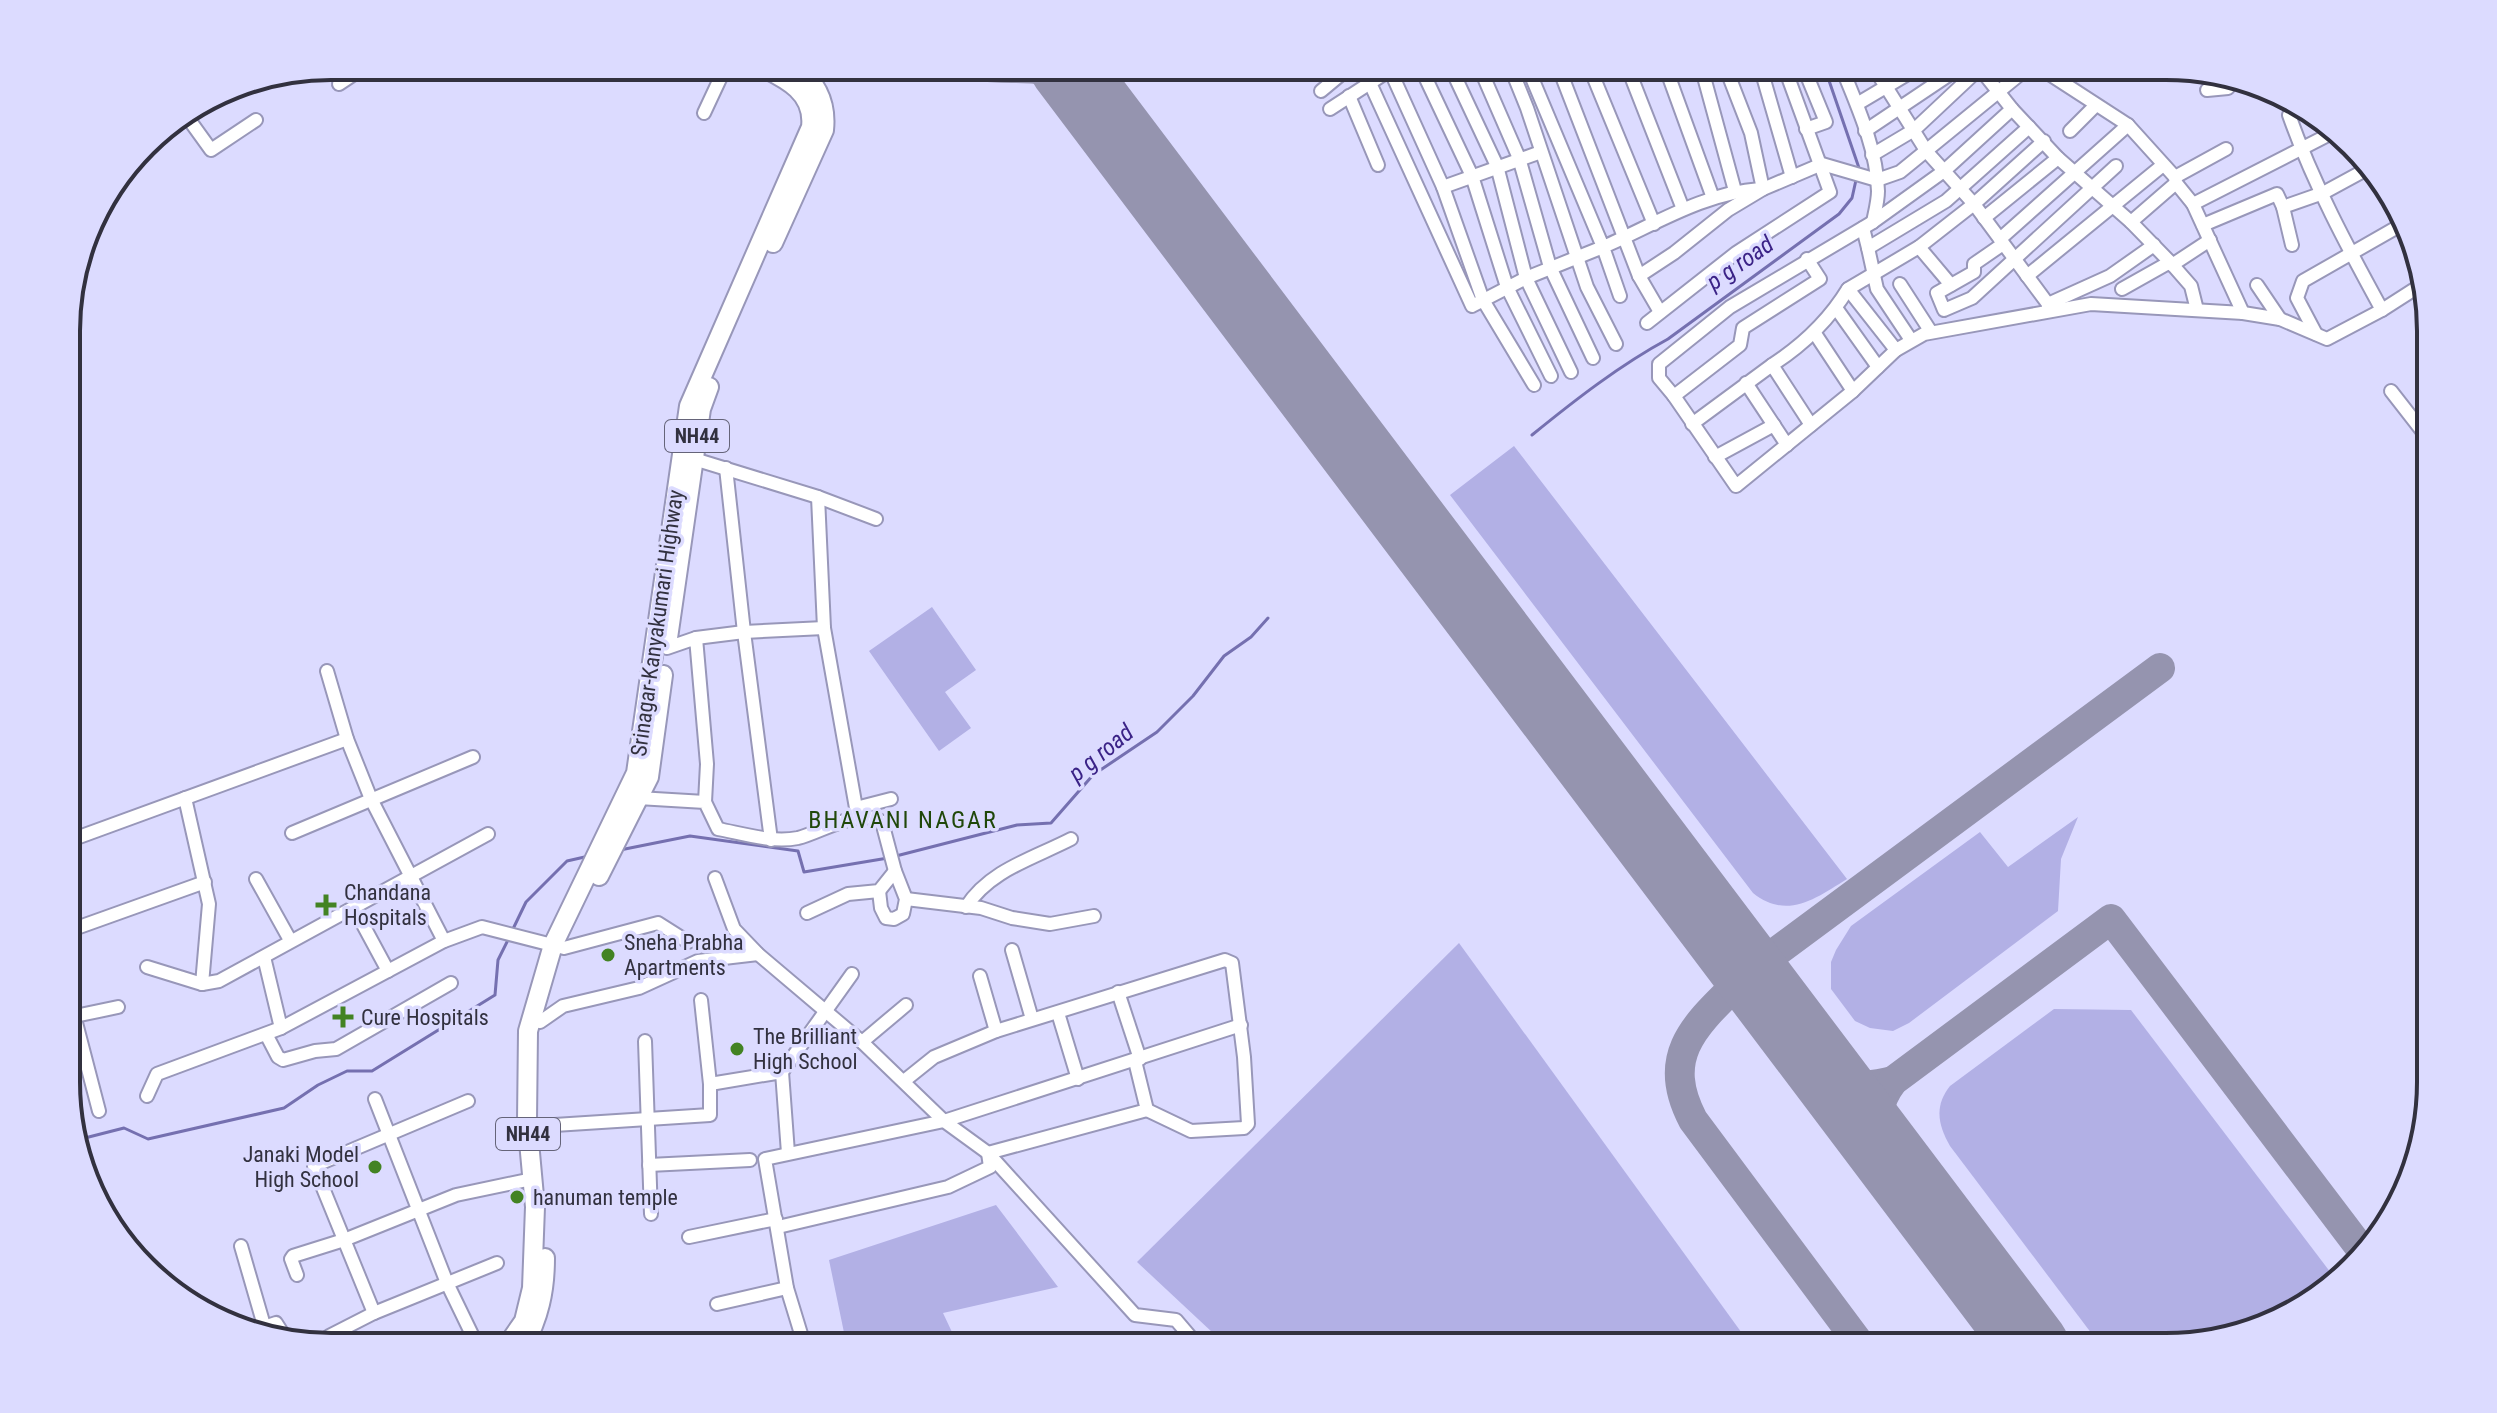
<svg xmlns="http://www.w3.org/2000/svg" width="2497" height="1413" font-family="'Roboto Condensed',sans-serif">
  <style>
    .green { fill: #b2b0e5 }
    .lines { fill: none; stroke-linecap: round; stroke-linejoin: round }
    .stream { stroke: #7570b0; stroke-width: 3 }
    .taxiway { stroke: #9594af; stroke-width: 30 }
    .runway { stroke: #9594af; stroke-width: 74 }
    .minor-casing { stroke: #9897b9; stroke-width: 16 }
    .highway-casing { stroke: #9897b9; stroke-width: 22 }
    .minor { stroke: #fff; stroke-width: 12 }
    .highway { stroke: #fff; stroke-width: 18 }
    .poi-dot { fill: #438323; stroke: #dcdbff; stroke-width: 3 }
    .labels { text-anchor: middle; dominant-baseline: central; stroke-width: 7; stroke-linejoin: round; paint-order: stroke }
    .shield { fill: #dcdbff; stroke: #656479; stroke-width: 2 }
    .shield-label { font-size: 20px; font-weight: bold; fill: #32313f }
    .street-label { font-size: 22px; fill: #32313f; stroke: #dcdbff }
    .poi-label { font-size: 22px; fill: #32313f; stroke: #dcdbff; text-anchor: start }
    .water-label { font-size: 24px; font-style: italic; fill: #3b2387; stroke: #dcdbff }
    .neighbourhood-label { font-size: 24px; letter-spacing: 2px; fill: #20480a; stroke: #dcdbff }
    .rim { fill: none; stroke: #32313f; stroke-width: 4 }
  </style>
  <rect width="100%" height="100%" fill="#dcdbff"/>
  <g class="green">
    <path d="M1514,446L1847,879C1815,899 1787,920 1753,893L1450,495Z"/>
    <polygon points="932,607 976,670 945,692 971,728 939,751 869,651"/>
    <polygon points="2078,817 2061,859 2058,911 1909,1023 1893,1031 1870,1028 1855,1021 1831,989 1831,962 1836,950 1851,926 1980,832 2008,867"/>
    <polygon points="1459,943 1752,1347 1228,1347 1137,1262"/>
    <path d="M2054,1009L2131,1010L2334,1277L2299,1311L2183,1346H2101L1950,1146C1938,1125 1934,1106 1950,1086Z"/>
    <polygon points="996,1205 1058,1287 943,1313 959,1347 847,1347 829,1260"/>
  </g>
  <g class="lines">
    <g class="stream">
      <polyline points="1824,66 1859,168 1858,172"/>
      <path d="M1532,435C1575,400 1620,365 1668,339L1839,214L1852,198L1856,180"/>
      <polyline points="620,850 690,836 798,851 804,872 888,858"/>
      <polyline points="896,856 1017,825 1051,823 1093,775 1157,732 1193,696 1224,656 1251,637 1268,618"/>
      <polyline points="512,931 526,902 567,861 589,856"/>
      <polyline points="77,1140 124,1128 148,1139 284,1108 318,1085 347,1071 372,1071 495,995 498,960 509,938"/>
    </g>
    <g class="taxiway">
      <path d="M977,66C1019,72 1038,60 1080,83"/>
      <path d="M1824,1071C1847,1087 1866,1088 1893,1081"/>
      <path d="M1885,1150C1874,1125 1876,1103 1893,1081L2111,919L2361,1249"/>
      <path d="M1862,1347L1693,1120C1656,1050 1703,1019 1749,972L2160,668"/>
    </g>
    <polyline class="runway" points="1066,66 2032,1346"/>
    <g class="minor-casing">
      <g id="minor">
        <polyline points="1420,66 1472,176 1507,287 1551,376"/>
        <polyline points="1450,66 1497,166 1526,278 1571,372"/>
        <polyline points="1479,66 1519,158 1550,267 1593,358"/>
        <polyline points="1510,66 1527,108 1587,287 1616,344"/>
        <polyline points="1558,66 1639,276 1660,312"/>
        <polyline points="1589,66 1654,224"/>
        <polyline points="1627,66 1683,209"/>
        <polyline points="1665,66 1713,198"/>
        <polyline points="1701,66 1735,191"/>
        <polyline points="1725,66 1751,133 1763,189"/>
        <polyline points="1760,66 1792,177"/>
        <polyline points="1803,66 1826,122 1806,129"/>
        <path d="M1841,66C1857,105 1877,149 1878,191C1878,201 1875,212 1873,222"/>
        <polyline points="1873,66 1927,152 1974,204 2048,304 2048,311"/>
        <polyline points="1978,66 2012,109 2058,158 2131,222 2170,262 2191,286 2197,310"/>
        <polyline points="2037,66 2128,125 2175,177 2176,183 2193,204 2243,313"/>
        <polyline points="1394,67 1390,70 1443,187 1483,300 1534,385"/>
        <polyline points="1390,70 1370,83 1472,306 1526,278 1603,247 1527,66"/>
        <polyline points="294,73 295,75"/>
        <polyline points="339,84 366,66"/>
        <polyline points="2207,90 2228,88 2227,82"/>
        <polyline points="1321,91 1351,66"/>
        <polyline points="1349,96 1378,165"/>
        <polyline points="1857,104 1921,66"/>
        <polyline points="1330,109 1370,83"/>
        <polyline points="2012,109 1944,171 1873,222 1730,307 1659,364 1659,378 1674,396 1736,486 1853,391 1896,350 1924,334 2091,304 2243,313 2280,319 2327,339 2382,310 2421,285"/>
        <polyline points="704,113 726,66"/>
        <polyline points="185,114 211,150 256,120"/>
        <path d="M2289,115C2313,183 2348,248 2382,310"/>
        <polyline points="1865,131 1962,66"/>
        <polyline points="2070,131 2096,105"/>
        <polyline points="1872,155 1914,130 1979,69"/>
        <polyline points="2175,177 2226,149"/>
        <polyline points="1443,187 1541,152"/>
        <polyline points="2193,204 2332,133"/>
        <polyline points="1984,218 2058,158"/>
        <polyline points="2131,222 2176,183"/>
        <polyline points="2203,225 2277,194 2283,207"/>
        <polyline points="1863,228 1868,248 1946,201 2029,127"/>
        <polyline points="2000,239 2128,125"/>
        <polyline points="2003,244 1974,264 1974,272 1937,293 1944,310 1972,298 2116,166"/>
        <polyline points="2292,245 2283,207 2323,193 2369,168"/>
        <polyline points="1919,247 1951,285"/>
        <polyline points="1868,248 1877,289 1911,340"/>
        <polyline points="2172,265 2210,240"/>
        <polyline points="1639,276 1674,253 1728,210 1763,189 1822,164 1877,180 1900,172 2030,66"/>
        <polyline points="2027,276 2163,165"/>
        <polyline points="1900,284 1931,332"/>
        <polyline points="2257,285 2280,319"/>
        <polyline points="2122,289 2170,262"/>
        <path d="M1620,296L1603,247C1654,225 1703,193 1760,189"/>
        <polyline points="2048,304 2110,276 2154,245"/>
        <polyline points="1836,308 1878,367"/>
        <polyline points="1647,323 1736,253 1830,192 1784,66"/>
        <polyline points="1814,332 1853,391"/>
        <polyline points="2316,334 2297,298 2303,281 2401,225"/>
        <polyline points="1896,350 1848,289 1919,247 1974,204 2044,141"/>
        <path d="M1772,365C1803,345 1829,320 1848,289"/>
        <polyline points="1746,383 1787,445"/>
        <polyline points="2391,391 2430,441"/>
        <polyline points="1674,396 1740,345 1743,328 1820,279 1807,259"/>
        <polyline points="1692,424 1772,365 1811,425"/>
        <polyline points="1715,457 1774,425"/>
        <polyline points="694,459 818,497 876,519"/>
        <polyline points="726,468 744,632 824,628"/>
        <polyline points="818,497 824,628 856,808 854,819"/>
        <polyline points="696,638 744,632 771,840"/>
        <polyline points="667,648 696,638 707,764 705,802"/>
        <polyline points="327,671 347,739 371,799 444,941"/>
        <polyline points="185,798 209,904 202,984"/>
        <path d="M638,798L705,802L718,829C744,834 772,843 798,838C822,832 859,807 882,822L895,871L906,899L903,914L894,919L886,918L881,908L879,891"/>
        <polyline points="856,808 891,799"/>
        <polyline points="292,833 473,757"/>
        <polyline points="68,841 347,739"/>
        <polyline points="715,878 734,929 758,954 862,1042 944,1121 988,1153 1135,1315 1176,1320 1199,1347"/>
        <polyline points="256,879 290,940"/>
        <polyline points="906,899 981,908 1012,918 1050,924 1094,916"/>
        <path d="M966,907C990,870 1032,859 1071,839"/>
        <polyline points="354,908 388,971"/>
        <polyline points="807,913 848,894 879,891 895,871"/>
        <polyline points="68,931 205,882"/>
        <polyline points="1012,950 1032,1019"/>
        <polyline points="264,957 281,1028"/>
        <polyline points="147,967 202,984 219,981 488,834"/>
        <polyline points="980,976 996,1031"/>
        <polyline points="68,992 99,1111"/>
        <polyline points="1118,992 1140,1059"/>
        <polyline points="1058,1013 1078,1079"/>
        <polyline points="75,1016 118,1007"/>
        <polyline points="540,1022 563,1006 639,988 698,961 758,954"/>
        <polyline points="266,1034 278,1057 283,1060 315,1051 336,1049 451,983"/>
        <polyline points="645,1041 651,1214"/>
        <polyline points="862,1042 906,1005"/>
        <polyline points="782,1072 852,974"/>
        <polyline points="904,1081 934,1057 996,1031 1225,960 1232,963 1244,1057 1248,1124 1244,1128 1191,1131 1147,1110"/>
        <polyline points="710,1084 782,1072 788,1153"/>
        <polyline points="147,1096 157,1074 281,1028 444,941 482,927 564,948 658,923 688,942"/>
        <polyline points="375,1099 447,1283 478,1347"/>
        <polyline points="539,1126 710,1115 710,1084 701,1000"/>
        <polyline points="988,1153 1147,1110 1135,1061"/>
        <polyline points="649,1165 750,1160"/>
        <polyline points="778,1227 948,1187 990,1167 988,1153"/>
        <polyline points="689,1237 776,1219"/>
        <polyline points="241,1246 263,1322 261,1328"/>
        <polyline points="297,1275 291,1259 293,1256 344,1240 456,1195 532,1179"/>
        <polyline points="717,1304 787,1288"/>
        <polyline points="374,1313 314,1166 468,1101"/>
        <polyline points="261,1328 276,1323 283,1334"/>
        <polyline points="680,1343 681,1347"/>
        <polyline points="333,1347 329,1336 374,1313 497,1263"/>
        <polyline points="805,1347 787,1288 765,1159 944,1121 1241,1025"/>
      </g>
    </g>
    <g class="highway-casing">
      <g id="highway">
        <path d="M773,243L824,130C827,103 817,83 796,66"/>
        <polyline points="668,638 701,409 709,387"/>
        <polyline points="599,876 649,777 663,675"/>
        <path d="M506,1347L524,1321L532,1288L535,1207L527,1120L528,1031L553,945L636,773L689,406L811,127C815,93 787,79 760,66"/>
        <path d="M523,1347C539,1318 545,1291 545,1258"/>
      </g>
    </g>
    <use href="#minor" class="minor"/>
    <use href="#highway" class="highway"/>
  </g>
  <g class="poi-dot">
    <path d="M322 893h8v8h8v8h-8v8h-8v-8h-8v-8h8z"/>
    <circle cx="608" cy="955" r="8"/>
    <path d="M339 1005h8v8h8v8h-8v8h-8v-8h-8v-8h8z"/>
    <circle cx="737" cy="1049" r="8"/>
    <circle cx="375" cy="1167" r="8"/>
    <circle cx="517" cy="1197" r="8"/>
  </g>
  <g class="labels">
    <g class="shield">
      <rect x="665" y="420" width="64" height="32" rx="6"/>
      <rect x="496" y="1118" width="64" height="32" rx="6"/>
    </g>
    <g class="shield-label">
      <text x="697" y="436">NH44</text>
      <text x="528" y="1134">NH44</text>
    </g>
    <g class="street-label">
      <text transform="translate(657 623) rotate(-82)">Srinagar-Kanyakumari Highway</text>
    </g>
    <g class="poi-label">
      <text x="344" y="892">Chandana<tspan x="344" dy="25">Hospitals</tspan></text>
      <text x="624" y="942">Sneha Prabha<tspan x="624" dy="25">Apartments</tspan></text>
      <text x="361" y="1017">Cure Hospitals</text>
      <text x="753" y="1036">The Brilliant<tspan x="753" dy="25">High School</tspan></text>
      <text x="359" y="1154" text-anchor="end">Janaki Model<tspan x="359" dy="25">High School</tspan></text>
      <text x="533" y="1197">hanuman temple</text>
    </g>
    <g class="water-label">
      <text transform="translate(1740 263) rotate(-35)">p g road</text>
      <text transform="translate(1101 753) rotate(-39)">p g road</text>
    </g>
    <g class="neighbourhood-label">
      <text x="903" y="820">BHAVANI NAGAR</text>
    </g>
  </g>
  <path d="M0 0H2497V1413H0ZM331 80H2166A251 251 0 0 1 2417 331V1082A251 251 0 0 1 2166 1333H331A251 251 0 0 1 80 1082V331A251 251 0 0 1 331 80Z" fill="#dcdbff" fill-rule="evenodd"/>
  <path class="rim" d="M331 80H2166A251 251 0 0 1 2417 331V1082A251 251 0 0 1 2166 1333H331A251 251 0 0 1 80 1082V331A251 251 0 0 1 331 80Z"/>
</svg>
